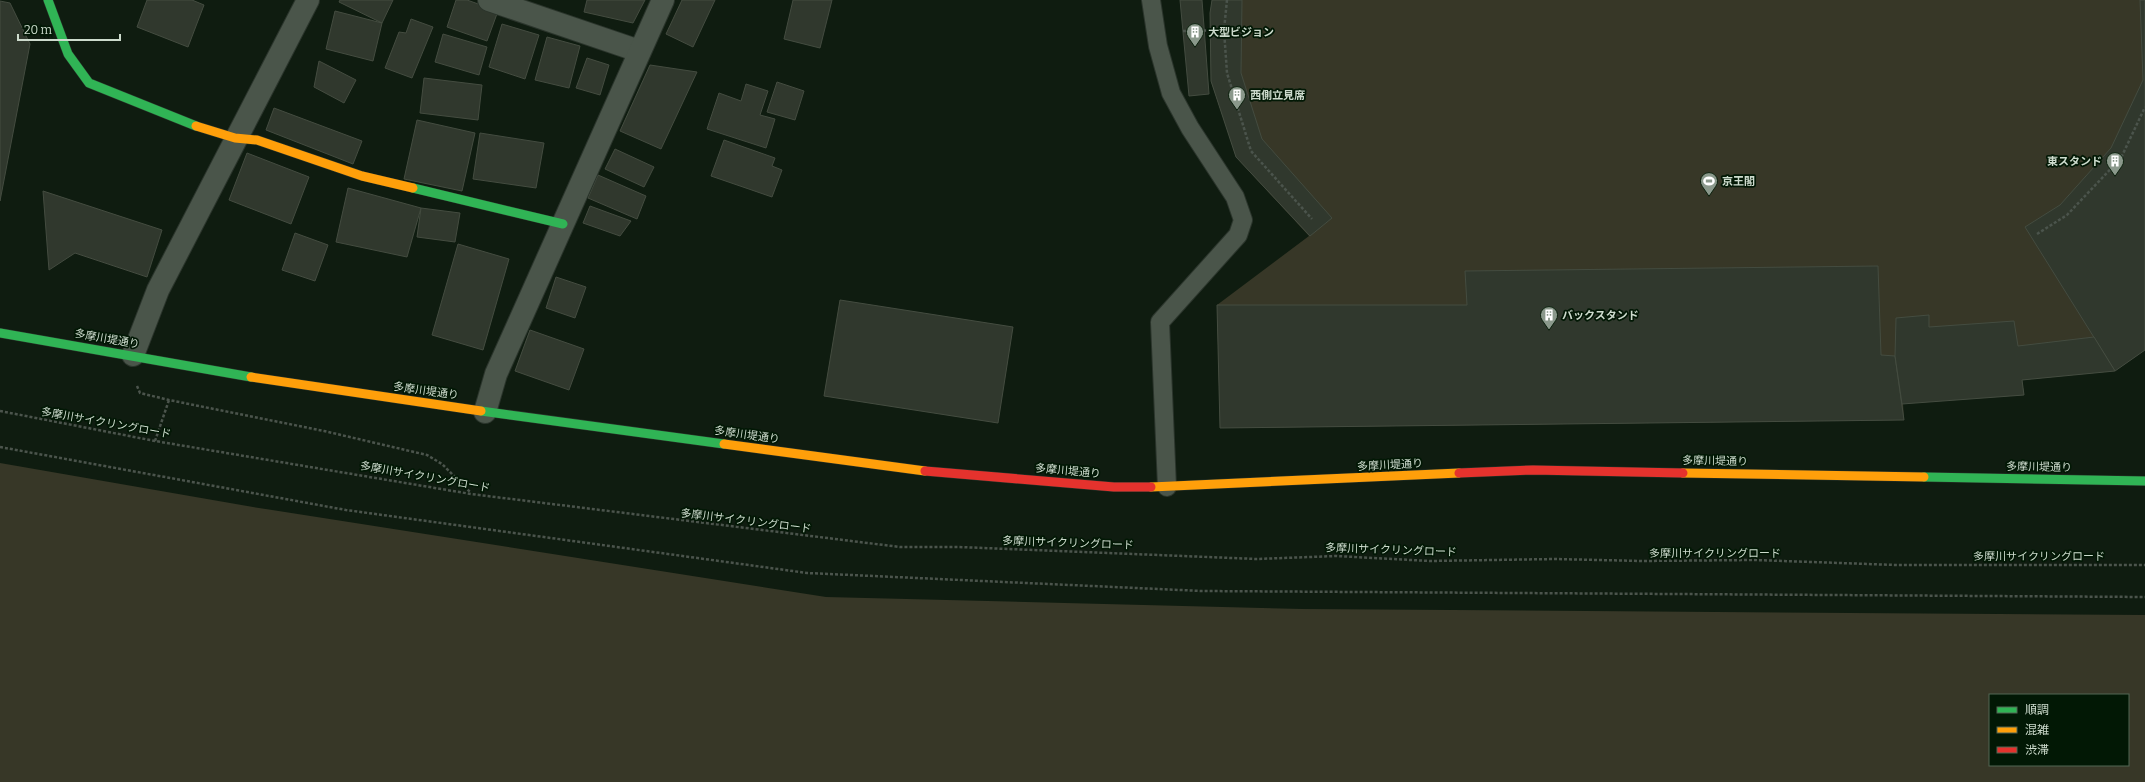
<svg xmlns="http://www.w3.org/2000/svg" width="2145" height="782" font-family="Bitter,'Noto Sans JP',serif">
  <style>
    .green { fill: #373727; fill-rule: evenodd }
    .building { fill: #30382d; stroke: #444c40 }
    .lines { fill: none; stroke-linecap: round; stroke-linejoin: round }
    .lane-casing { stroke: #2b352c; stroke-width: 20 }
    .street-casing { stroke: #2b352c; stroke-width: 24 }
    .fast-casing { stroke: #2b352c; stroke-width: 10 }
    .slow-casing { stroke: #2b352c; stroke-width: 10 }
    .jam-casing { stroke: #2b352c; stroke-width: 10 }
    .path { stroke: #4b544c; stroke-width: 2.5; stroke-dasharray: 3 2; stroke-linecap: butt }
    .lane { stroke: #4a554a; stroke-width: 18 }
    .street { stroke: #4a554a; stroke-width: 22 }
    .fast { stroke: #30b455; stroke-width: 9 }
    .slow { stroke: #ff9f0a; stroke-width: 9 }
    .jam { stroke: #e5322d; stroke-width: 9 }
    .labels { text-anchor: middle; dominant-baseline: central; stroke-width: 3.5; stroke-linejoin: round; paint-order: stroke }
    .poi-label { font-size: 11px; font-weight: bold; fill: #cddbcd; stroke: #021805; text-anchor: start }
    .street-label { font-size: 11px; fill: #cddbcd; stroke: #021805 }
  </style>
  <rect width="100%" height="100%" fill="#0f1c10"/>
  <g class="green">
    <polygon points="1212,0 2145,0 2145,350 2115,371 2022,380 2024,395 1903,403 1904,420 1220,428 1217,305 1309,236 1236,157 1211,81 1210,13"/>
    <path d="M0,463L253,507L826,597L1302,609L2145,615V782H0ZM1990,695H2128V765H1990Z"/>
  </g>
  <g class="building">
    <polygon points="147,0 192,0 204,5 188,47 137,27"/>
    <polygon points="340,0 393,0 382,23 339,2"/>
    <polygon points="456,0 467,0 498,11 487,41 447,27"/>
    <polygon points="587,0 645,0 633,23 584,12"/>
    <polygon points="682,0 715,0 693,47 666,34"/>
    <polygon points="793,0 832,0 820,48 784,39"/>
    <polygon points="1180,0 1202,0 1209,94 1189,96"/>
    <polygon points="1212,0 1242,0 1241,73 1262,139 1332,218 1310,236 1236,157 1211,81 1210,13"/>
    <polygon points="2140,0 2145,0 2145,350 2115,371 2025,227 2060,205 2111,148 2143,80"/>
    <polygon points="0,1 10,3 30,44 0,201"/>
    <polygon points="335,11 382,23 373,61 326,49"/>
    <polygon points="411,19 433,27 412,78 385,68 399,32 406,33"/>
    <polygon points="502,24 539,35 525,79 489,67"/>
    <polygon points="443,34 487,47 479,75 435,62"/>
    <polygon points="547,37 580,46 569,88 535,80"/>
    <polygon points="587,58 609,65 600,95 576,88"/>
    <polygon points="319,61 356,80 344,103 314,87"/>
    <polygon points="650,65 697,72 661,149 620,131"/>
    <polygon points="424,78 482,85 478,120 420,113"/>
    <polygon points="777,82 804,91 795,120 767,112"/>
    <polygon points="746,84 768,91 760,115 775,119 766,148 707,129 719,93 741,101"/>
    <polygon points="274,108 362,141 353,164 266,130"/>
    <polygon points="417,120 475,133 462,191 404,179"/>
    <polygon points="480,133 544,143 536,188 473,179"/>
    <polygon points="724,140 775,158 772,166 782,170 772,197 711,176"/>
    <polygon points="615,149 654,167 644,187 605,169"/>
    <polygon points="247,153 309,177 291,224 229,200"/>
    <polygon points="598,175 646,196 637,219 588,198"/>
    <polygon points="348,188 421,208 407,257 336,242"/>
    <polygon points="43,191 162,230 147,277 75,253 49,270"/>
    <polygon points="590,206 631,221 620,236 583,223"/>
    <polygon points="421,208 460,213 455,242 417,237"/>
    <polygon points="295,233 328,245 315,281 282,270"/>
    <polygon points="458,244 509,259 483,350 432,335"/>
    <polygon points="1878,266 1881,355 1895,356 1904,420 1220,428 1217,305 1467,305 1465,271"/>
    <polygon points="556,277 586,287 575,318 546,308"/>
    <polygon points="840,300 1013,327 998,423 824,396"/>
    <polygon points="1929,315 1929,327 2014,321 2018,346 2094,337 2115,371 2022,380 2024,395 1902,404 1895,356 1896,318"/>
    <polygon points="530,330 584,349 569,390 515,371"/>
  </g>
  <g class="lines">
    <g class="lane-casing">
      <polyline id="lane" points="1151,0 1158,46 1171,93 1190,128 1235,197 1243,220 1238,235 1160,322 1167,487"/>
    </g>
    <g class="street-casing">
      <g id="street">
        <polyline points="489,0 639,51"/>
        <polyline points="133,355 158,290 308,0"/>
        <polyline points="485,412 496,374 663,0"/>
      </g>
    </g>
    <g class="fast-casing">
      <g id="fast">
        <polyline points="48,0 68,54 89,83 196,126"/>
        <polyline points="413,188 563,224"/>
        <polyline points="0,333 251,377"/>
        <polyline points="481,411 724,444"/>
        <polyline points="1924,477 2145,481"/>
      </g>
    </g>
    <g class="slow-casing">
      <g id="slow">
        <polyline points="196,126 235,138 257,140 362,176 413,188"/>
        <polyline points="251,377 481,411"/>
        <polyline points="724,444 925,471"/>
        <polyline points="1683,473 1924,477"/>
        <polyline points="1151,487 1459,473"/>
      </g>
    </g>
    <g class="jam-casing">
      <g id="jam">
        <polyline points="925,471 1114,487 1151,487"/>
        <polyline points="1459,473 1533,470 1683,473"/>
      </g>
    </g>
    <g class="path">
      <polyline points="1227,0 1224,30 1227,73 1251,151 1312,219"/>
      <polyline points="1183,31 1224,30"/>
      <polyline points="2037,234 2067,215 2121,158 2145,107"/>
      <polyline points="137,386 140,393 169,400 324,431 427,455 442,464 471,493"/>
      <polyline points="0,411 155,441 471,494 900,547 959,547 1257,559 1336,556 1430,561 1555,559 1642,561 1755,560 1896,565 2145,565"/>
      <polyline points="155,441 169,400"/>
      <polyline points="0,447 346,510 807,573 1202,591 2145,597"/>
    </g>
    <use href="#lane" class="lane"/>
    <use href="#street" class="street"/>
    <use href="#fast" class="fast"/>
    <use href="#slow" class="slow"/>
    <use href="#jam" class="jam"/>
  </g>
  <defs>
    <g id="building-pin" transform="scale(0.9)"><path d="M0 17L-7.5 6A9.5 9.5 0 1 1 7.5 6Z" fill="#8a988b" stroke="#021805"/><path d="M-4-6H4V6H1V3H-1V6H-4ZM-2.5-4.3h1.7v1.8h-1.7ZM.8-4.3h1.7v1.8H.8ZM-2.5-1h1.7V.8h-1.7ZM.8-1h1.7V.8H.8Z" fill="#fff"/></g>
    <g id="stadium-pin" transform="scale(0.9)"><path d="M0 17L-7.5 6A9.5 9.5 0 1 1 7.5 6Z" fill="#8a988b" stroke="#021805"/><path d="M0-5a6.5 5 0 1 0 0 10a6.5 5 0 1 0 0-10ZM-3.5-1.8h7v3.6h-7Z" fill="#fff"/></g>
  </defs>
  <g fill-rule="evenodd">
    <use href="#building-pin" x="1195" y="32"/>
    <use href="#building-pin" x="1237" y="95"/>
    <use href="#building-pin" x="2115" y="161"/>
    <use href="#stadium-pin" x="1709" y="181"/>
    <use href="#building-pin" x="1549" y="315"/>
  </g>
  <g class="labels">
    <g class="poi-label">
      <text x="1208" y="32">大型ビジョン</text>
      <text x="1250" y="95">西側立見席</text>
      <text x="2102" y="161" text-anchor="end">東スタンド</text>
      <text x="1722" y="181">京王閣</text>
      <text x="1562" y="315">バックスタンド</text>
    </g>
    <g class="street-label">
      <text transform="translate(107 339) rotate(10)">多摩川堤通り</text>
      <text transform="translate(426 391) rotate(8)">多摩川堤通り</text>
      <text transform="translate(106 423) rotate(10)">多摩川サイクリングロード</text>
      <text transform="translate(747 435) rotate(8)">多摩川堤通り</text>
      <text transform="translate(1715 461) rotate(1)">多摩川堤通り</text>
      <text transform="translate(1390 465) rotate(-3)">多摩川堤通り</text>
      <text transform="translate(2039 467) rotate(1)">多摩川堤通り</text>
      <text transform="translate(1068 471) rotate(5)">多摩川堤通り</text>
      <text transform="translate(425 477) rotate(10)">多摩川サイクリングロード</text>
      <text transform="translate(746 521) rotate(7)">多摩川サイクリングロード</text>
      <text transform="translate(1068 543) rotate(2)">多摩川サイクリングロード</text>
      <text transform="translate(1391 550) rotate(2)">多摩川サイクリングロード</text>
      <text x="1715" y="553">多摩川サイクリングロード</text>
      <text x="2039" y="556">多摩川サイクリングロード</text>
    </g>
  </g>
  <rect x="1989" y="694" width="140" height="72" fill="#021805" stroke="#536655"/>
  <rect x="1997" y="707" width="20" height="6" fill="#30b455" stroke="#536655"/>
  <text x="2025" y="714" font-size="12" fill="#cddbcd">順調</text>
  <rect x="1997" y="727" width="20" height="6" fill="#ff9f0a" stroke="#536655"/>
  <text x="2025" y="734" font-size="12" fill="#cddbcd">混雑</text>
  <rect x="1997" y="747" width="20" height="6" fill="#e5322d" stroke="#536655"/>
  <text x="2025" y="754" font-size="12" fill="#cddbcd">渋滞</text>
  <path d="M18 34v6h102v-6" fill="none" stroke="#cddbcd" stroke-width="2"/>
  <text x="24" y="34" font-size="12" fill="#cddbcd" stroke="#021805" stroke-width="3" paint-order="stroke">20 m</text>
</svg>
